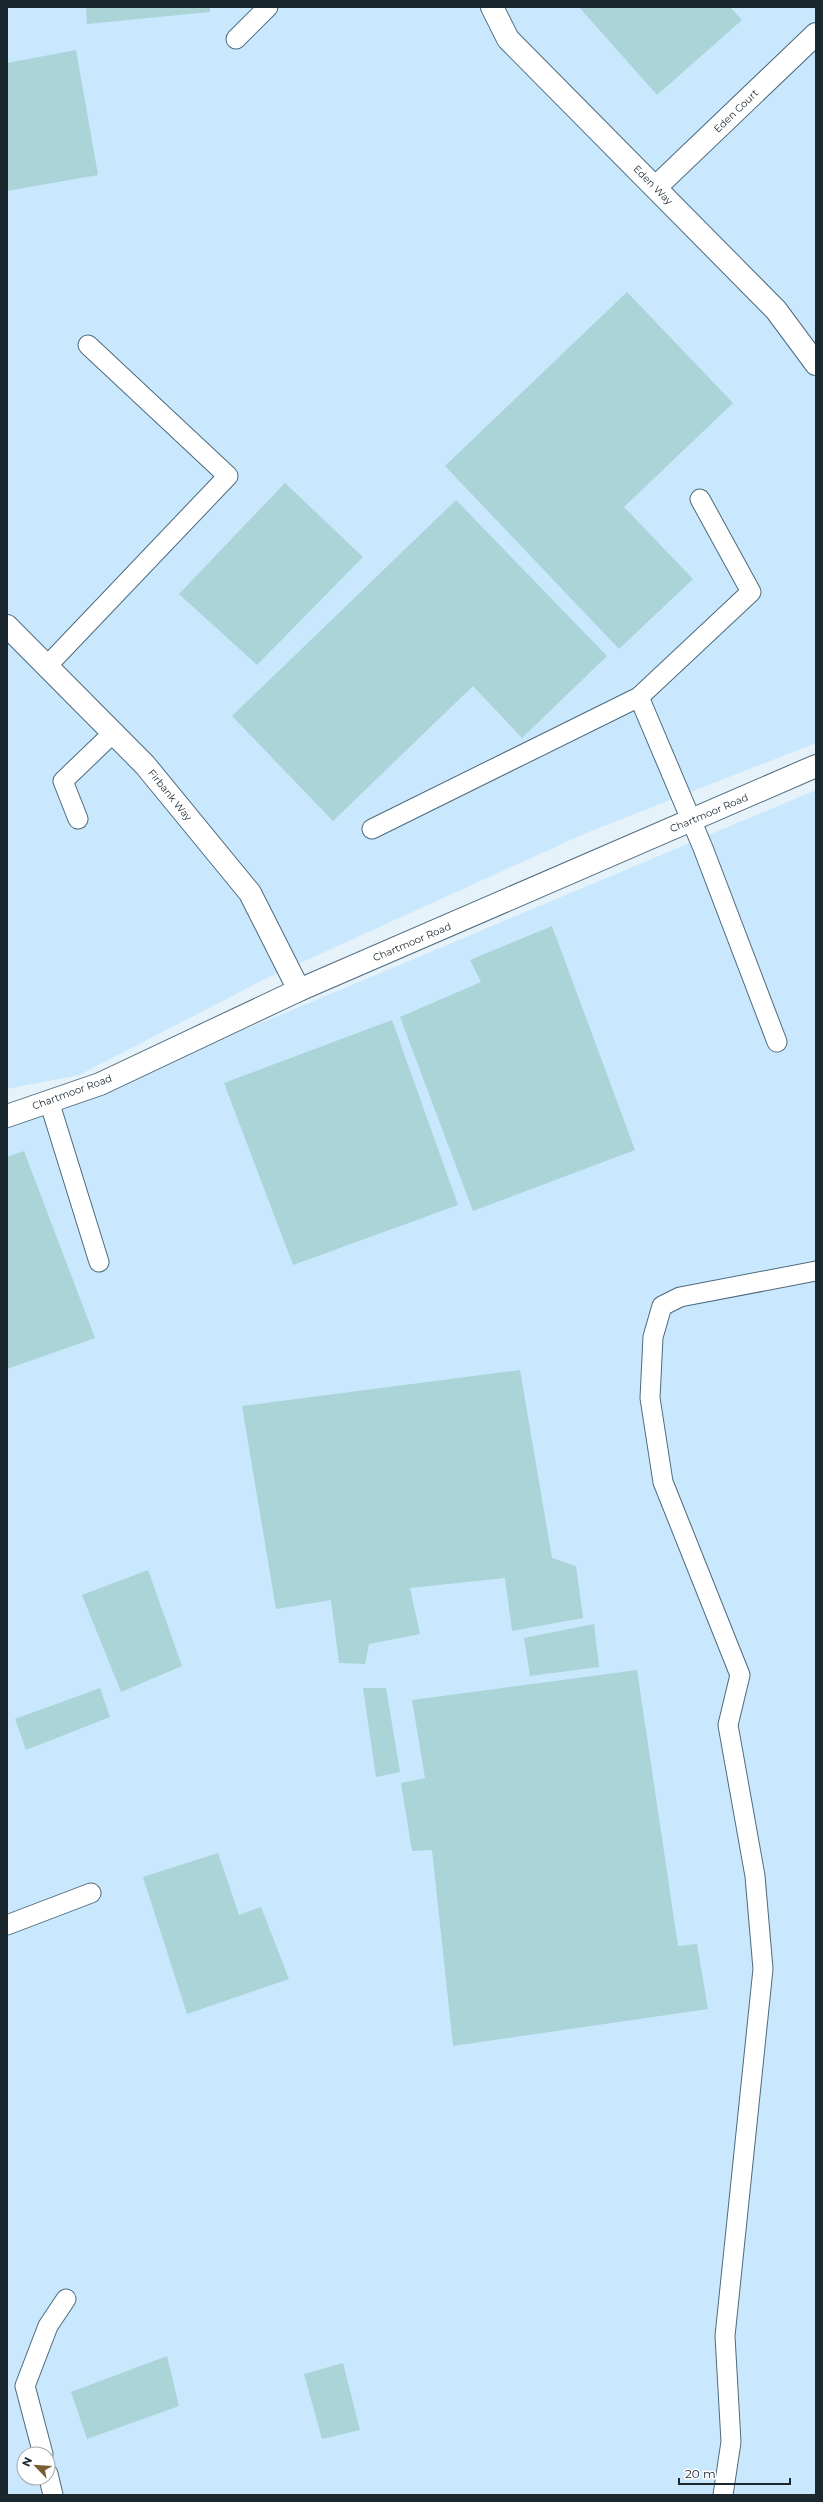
<svg xmlns="http://www.w3.org/2000/svg" width="823" height="2502" font-family="Montserrat,sans-serif">
  <style>
    .built { fill: #c9e8fd; fill-rule: evenodd }
    .building { fill: #aad4d8 }
    .lines { fill: none; stroke-linecap: round; stroke-linejoin: round }
    .lane-casing { stroke: #4e6a7d; stroke-width: 21 }
    .street-casing { stroke: #4e6a7d; stroke-width: 24 }
    .secondary-casing { stroke: #4e6a7d; stroke-width: 24 }
    .lane { stroke: #fff; stroke-width: 19 }
    .street { stroke: #fff; stroke-width: 22 }
    .secondary { stroke: #fff; stroke-width: 22 }
    .labels { text-anchor: middle; dominant-baseline: central; stroke-width: 3; stroke-linejoin: round; paint-order: stroke }
    .street-label { font-size: 10px; fill: #1b272f; stroke: #fff }
  </style>
  <rect width="100%" height="100%" fill="#e5f2fa"/>
  <g class="built">
    <polygon points="7,7 816,7 816,743 586,833 265,979 79,1075 7,1089"/>
    <path d="M816,790V2495H7V1124L273,1018ZM24,2454H48V2478H24Z"/>
  </g>
  <g class="building">
    <polygon points="86,7 210,7 210,12 87,24"/>
    <polygon points="579,7 730,7 742,20 657,95"/>
    <polygon points="76,50 98,175 7,191 7,63"/>
    <polygon points="627,292 733,403 624,507 693,579 619,649 445,466"/>
    <polygon points="285,483 363,557 257,665 179,594"/>
    <polygon points="456,500 607,656 522,738 473,686 333,821 232,716"/>
    <polygon points="552,926 635,1150 473,1211 400,1017 481,982 470,960"/>
    <polygon points="392,1020 458,1205 293,1265 224,1083"/>
    <polygon points="24,1151 95,1338 7,1369 7,1157"/>
    <polygon points="520,1370 552,1558 576,1566 583,1618 512,1631 505,1578 410,1588 420,1634 369,1644 365,1664 339,1663 331,1600 276,1609 242,1406"/>
    <polygon points="148,1570 182,1666 121,1692 82,1595"/>
    <polygon points="594,1624 599,1667 530,1676 524,1638"/>
    <polygon points="637,1670 678,1946 697,1944 708,2009 453,2046 432,1850 412,1851 401,1783 425,1778 412,1700"/>
    <polygon points="100,1688 110,1717 26,1750 15,1719"/>
    <polygon points="363,1688 386,1688 400,1772 376,1777"/>
    <polygon points="218,1853 239,1915 261,1907 289,1979 187,2014 143,1877"/>
    <polygon points="167,2356 179,2406 87,2439 71,2392"/>
    <polygon points="343,2363 360,2430 322,2439 304,2374"/>
  </g>
  <g class="lines">
    <g class="lane-casing">
      <g id="lane">
        <polyline points="236,39 268,7"/>
        <polyline points="47,666 228,476 88,345"/>
        <polyline points="639,697 703,848 777,1042"/>
        <polyline points="78,819 63,781 113,733"/>
        <polyline points="372,829 639,697 751,592 700,499"/>
        <polyline points="49,1101 99,1262"/>
        <polyline points="7,1925 91,1893"/>
        <polyline points="43,2454 25,2386 48,2326 66,2299"/>
        <polyline points="48,2474 53,2495"/>
        <polyline points="723,2495 731,2442 725,2336 763,1969 755,1876 728,1725 740,1675 663,1482 650,1398 653,1337 662,1306 680,1297 816,1271"/>
      </g>
    </g>
    <g class="street-casing">
      <g id="street">
        <polyline points="492,7 508,39 776,310 816,364"/>
        <polyline points="656,187 816,34"/>
        <polyline points="7,626 145,765 250,893 299,990"/>
      </g>
    </g>
    <g class="secondary-casing">
      <polyline id="secondary" points="7,1116 100,1084 299,990 816,766"/>
    </g>
    <use href="#lane" class="lane"/>
    <use href="#street" class="street"/>
    <use href="#secondary" class="secondary"/>
  </g>
  <g class="labels">
    <g class="street-label">
      <text transform="translate(736 111) rotate(-44)">Eden Court</text>
      <text transform="translate(653 185) rotate(45)">Eden Way</text>
      <text transform="translate(170 795) rotate(51)">Firbank Way</text>
      <text transform="translate(709 813) rotate(-23)">Chartmoor Road</text>
      <text transform="translate(412 942) rotate(-23)">Chartmoor Road</text>
      <text transform="translate(72 1092) rotate(-20)">Chartmoor Road</text>
    </g>
  </g>
  <rect width="823" height="2502" fill="none" stroke="#1b272f" stroke-width="16"/>
  <g transform="translate(36 2466) rotate(295)"><circle r="19" fill="#ffffff" stroke="#a4a9ac"/>
  <path d="M0-3L7 15L0 10L-7 15Z" fill="#7c5c31"/>
  <text y="-6" font-size="11" font-weight="bold" text-anchor="middle" fill="#1b272f">N</text>
  </g>
  <path d="M679 2478v6h111v-6" fill="none" stroke="#1b272f" stroke-width="2"/>
  <text x="685" y="2478" font-size="12" fill="#1b272f" stroke="#ffffff" stroke-width="3" paint-order="stroke">20 m</text>
</svg>
